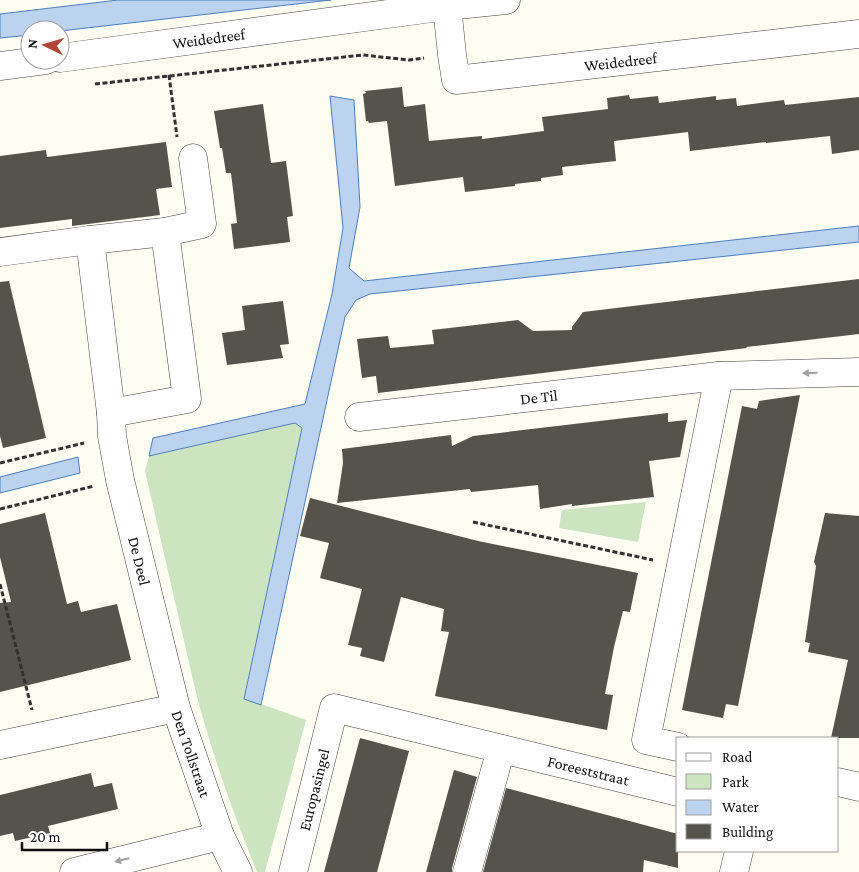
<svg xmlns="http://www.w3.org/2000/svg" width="859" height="872" font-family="'Crimson Pro',serif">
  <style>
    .green { fill: #cce4bf }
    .water { fill: #bcd3ef; stroke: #4c7dbd }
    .building { fill: #56524c }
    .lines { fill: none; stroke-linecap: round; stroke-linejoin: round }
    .minor-casing { stroke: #424242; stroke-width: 29 }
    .path { stroke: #313131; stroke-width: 3; stroke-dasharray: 5 2.5; stroke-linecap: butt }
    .minor { stroke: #fff; stroke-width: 28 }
    .oneway { fill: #9f9f9f }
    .labels { text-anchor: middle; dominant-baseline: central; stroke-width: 5; stroke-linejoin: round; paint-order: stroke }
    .street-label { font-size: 16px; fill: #0f0f0f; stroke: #fff }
  </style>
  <rect width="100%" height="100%" fill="#fdfdf2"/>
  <g class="green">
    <path d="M295,423L302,428L244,698L306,720L265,872H257C233,813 212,754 196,693L145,471L149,456Z"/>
    <polygon points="646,502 638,542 559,528 562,510"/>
  </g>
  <g class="water">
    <polygon points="118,0 331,0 60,31 60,30 30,30 30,35 0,38 0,14"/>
    <polygon points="330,96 354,100 360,207 349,268 364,281 859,226 859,242 370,294 356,300 345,317 261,705 244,699 302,428 295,423 149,456 153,438 305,404 332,294 343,228"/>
    <polygon points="78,457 80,473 0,493 0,477"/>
  </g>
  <g class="building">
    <polygon points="402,87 404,107 425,104 429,141 482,136 482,139 544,131 542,117 608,109 607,98 629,95 630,99 658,96 659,103 716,96 716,100 736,98 737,106 784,100 785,105 859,97 859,150 832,154 830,136 766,143 766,142 690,151 688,132 614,141 616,161 562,167 563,175 541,178 541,181 515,184 515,186 465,192 463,177 395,186 387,121 369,123 368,121 366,121 363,94 366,93 365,91"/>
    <polygon points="263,104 271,163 286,161 293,216 287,217 290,242 234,249 231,224 237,223 231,173 226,173 222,148 220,148 214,111"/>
    <polygon points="166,142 172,187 156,189 160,215 72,226 72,219 0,228 0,156 46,150 47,157"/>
    <polygon points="859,279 859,334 746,347 747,348 378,393 376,376 362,378 357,339 388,336 390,348 434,344 432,330 518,320 533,331 572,330 572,327 583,312"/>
    <polygon points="9,281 46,438 3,448 0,436 0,282"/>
    <polygon points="283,301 289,344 280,345 283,358 227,365 222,333 245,330 242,306"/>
    <polygon points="800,395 738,706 726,704 723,718 682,710 742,406 757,409 759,401"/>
    <polygon points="668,413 668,422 687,420 680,457 649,461 654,497 572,506 572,504 540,509 538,485 471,492 470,489 337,503 343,463 342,449 451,435 452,446 473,436"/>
    <polygon points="310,498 478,541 638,573 630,612 623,611 614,647 605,694 613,695 607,730 435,696 449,632 441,631 444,609 401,597 384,662 360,656 362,648 348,645 362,589 320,578 329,543 300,536"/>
    <polygon points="45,513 67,604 78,601 81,612 117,604 131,660 0,692 0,603 11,602 0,557 0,524"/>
    <polygon points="825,513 859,516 859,738 831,738 848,660 808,652 810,643 805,642 816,566 814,562"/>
    <polygon points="360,738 409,751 377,872 324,872"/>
    <polygon points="454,770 477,777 452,868 452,872 426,872"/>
    <polygon points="91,773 94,787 112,783 118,809 48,826 50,833 15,841 13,833 0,836 0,795"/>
    <polygon points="506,788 678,834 678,868 644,860 643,872 483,872"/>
  </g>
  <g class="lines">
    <g class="minor-casing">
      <g id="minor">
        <path id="s1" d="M447,6L452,55L456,80L859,34"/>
        <path id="s2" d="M60,58L447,6L506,0"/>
        <polyline points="0,66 46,60"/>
        <polyline points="90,240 111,413 187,399 165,232"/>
        <polyline points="0,252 90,240 165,232 202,224 193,158"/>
        <path id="s3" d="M111,413L112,436L120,480L176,708"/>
        <path id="s4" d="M359,417L719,376L859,372"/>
        <path id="s5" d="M0,745L176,708L220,836L238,872"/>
        <polyline points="678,747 646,740 719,376"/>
        <polyline points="838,782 859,787"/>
        <polyline points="74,872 220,836"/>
        <path id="s6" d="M293,872L334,708L678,792"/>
        <polyline points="467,872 501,749"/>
        <polyline points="734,872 739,851"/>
      </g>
    </g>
    <g class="path">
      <polyline points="169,75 177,137"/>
      <polyline points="95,84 363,55 409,60 424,58"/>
      <polyline points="0,463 84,443"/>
      <polyline points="0,509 94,486"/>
      <polyline points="473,522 653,560"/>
      <polyline points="0,584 32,710"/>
    </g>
    <use href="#minor" class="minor"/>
  </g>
  <defs><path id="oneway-solid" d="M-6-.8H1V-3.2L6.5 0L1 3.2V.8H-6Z" transform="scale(1.25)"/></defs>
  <g class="oneway">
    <use href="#oneway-solid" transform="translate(810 373) rotate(178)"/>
    <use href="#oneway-solid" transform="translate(122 860) rotate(166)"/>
  </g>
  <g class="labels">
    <g class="street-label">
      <text stroke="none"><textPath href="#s2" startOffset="150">Weidedreef</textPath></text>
      <text stroke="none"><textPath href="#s1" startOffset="240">Weidedreef</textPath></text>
      <text stroke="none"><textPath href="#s4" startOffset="181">De Til</textPath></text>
      <text stroke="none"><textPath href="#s3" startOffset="151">De Deel</textPath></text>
      <text stroke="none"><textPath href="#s5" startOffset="228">Den Tollstraat</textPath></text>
      <text stroke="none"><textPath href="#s6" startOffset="431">Foreeststraat</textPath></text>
      <text stroke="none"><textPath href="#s6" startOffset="85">Europasingel</textPath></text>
    </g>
  </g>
  <rect x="676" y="737" width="162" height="115" fill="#ffffff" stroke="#9f9f9f"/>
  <rect x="686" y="753" width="25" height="8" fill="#ffffff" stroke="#9f9f9f"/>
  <text x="722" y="762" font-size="15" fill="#0f0f0f">Road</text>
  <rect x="686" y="774" width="25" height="15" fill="#cce4bf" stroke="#9f9f9f"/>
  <text x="722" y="787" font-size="15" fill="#0f0f0f">Park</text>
  <rect x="686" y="800" width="25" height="15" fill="#bcd3ef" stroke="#9f9f9f"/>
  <text x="722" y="812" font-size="15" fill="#0f0f0f">Water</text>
  <rect x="686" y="824" width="25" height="15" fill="#56524c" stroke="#9f9f9f"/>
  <text x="722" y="837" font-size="15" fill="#0f0f0f">Building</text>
  <g transform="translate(45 45) rotate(275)"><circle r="24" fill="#ffffff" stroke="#9f9f9f"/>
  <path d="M0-4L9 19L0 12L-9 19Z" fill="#ae4637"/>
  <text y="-8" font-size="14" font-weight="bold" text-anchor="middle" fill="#0f0f0f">N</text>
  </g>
  <path d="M22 842v8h85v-8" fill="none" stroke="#0f0f0f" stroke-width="2.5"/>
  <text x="30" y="842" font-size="15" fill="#0f0f0f" stroke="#ffffff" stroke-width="4" paint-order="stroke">20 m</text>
</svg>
